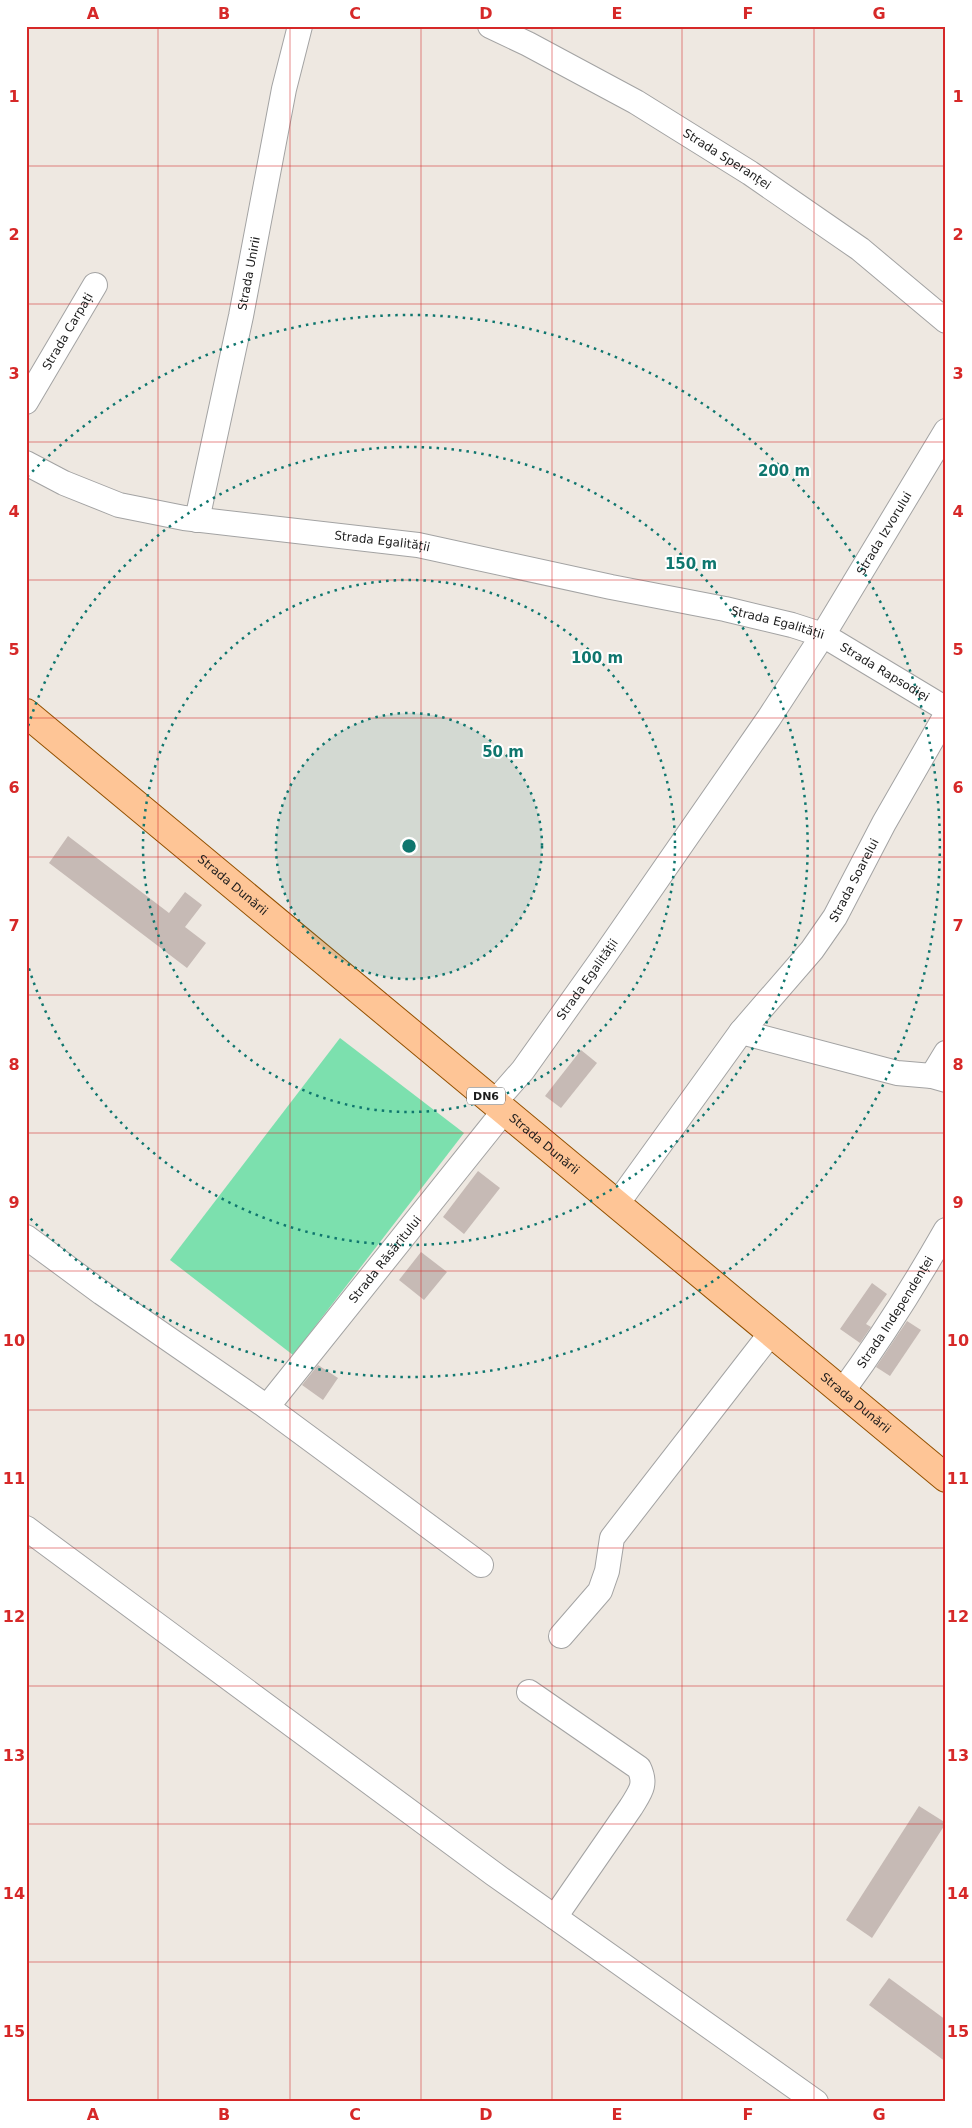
<svg xmlns="http://www.w3.org/2000/svg" width="972" height="2128" font-family="'DejaVu Sans',sans-serif">
  <style>
    .pitch { fill: #7ce0ae }
    .building { fill: #c6bab5 }
    .lines { fill: none; stroke-linecap: round; stroke-linejoin: round }
    .minor-casing { stroke: #a3a3a3; stroke-width: 26 }
    .major-casing { stroke: #945100; stroke-width: 30 }
    .minor { stroke: #fff; stroke-width: 24 }
    .major { stroke: #fec596; stroke-width: 28 }
    .grid { fill: none; stroke: #d62828; stroke-width: 1; stroke-opacity: 0.55 }
    .ring { fill: none; stroke: #0f766e; stroke-width: 2.5; stroke-dasharray: 2.5 5 }
    .labels { text-anchor: middle; dominant-baseline: central; stroke-width: 4; stroke-linejoin: round; paint-order: stroke }
    .shield { fill: #fff; stroke: #606060; stroke-width: 1 }
    .shield-label { font-size: 11px; font-weight: bold; fill: #1c1c1c }
    .street-label { font-size: 12px; fill: #1c1c1c; stroke: #fff }
    .centre { fill: #0f766e; stroke: #fff; stroke-width: 2.5 }
    .ring-label { font-size: 15px; text-anchor: middle; font-weight: bold; fill: #0f766e; stroke: #fff; stroke-width: 4; stroke-linejoin: round; paint-order: stroke }
    .neatline { fill: none; stroke: #d62828; stroke-width: 2 }
    .grid-label { font-size: 16px; text-anchor: middle; font-weight: bold; fill: #d62828 }
  </style>
  <rect width="100%" height="100%" fill="#eee8e1"/>
  <polygon class="pitch" points="340,1038 464,1133 293,1355 170,1260"/>
  <g class="building">
    <polygon points="68,836 169,913 185,892 202,905 185,927 206,943 187,968 49,863"/>
    <polygon points="581,1050 597,1063 561,1108 545,1096"/>
    <polygon points="478,1171 500,1188 464,1234 443,1217"/>
    <polygon points="421,1252 447,1272 424,1300 399,1280"/>
    <polygon points="872,1283 887,1294 866,1324 871,1327 860,1343 840,1329"/>
    <polygon points="907,1321 921,1330 890,1376 876,1367"/>
    <polygon points="318,1365 338,1378 323,1400 302,1385"/>
    <polygon points="919,1806 946,1823 872,1938 846,1920"/>
    <polygon points="889,1978 946,2020 946,2062 869,2005"/>
  </g>
  <g class="lines">
    <g class="minor-casing">
      <g id="minor">
        <path id="s1" d="M490,26L528,44L636,102L750,173L860,249L946,321"/>
        <path id="s2" d="M26,402L95,285"/>
        <path id="s3" d="M26,463L64,483L119,505L184,518L418,545L611,587L725,609L792,625L823,635L946,709"/>
        <path id="s4" d="M197,520L241,316L284,89L300,26"/>
        <path id="s5" d="M741,1032L812,950L835,917L884,823L946,715"/>
        <polyline points="932,1076 946,1053"/>
        <path id="s6" d="M494,1103L523,1070L602,959L769,718L823,635L946,431"/>
        <polyline points="617,1204 741,1032 897,1073 932,1076 946,1080"/>
        <polyline points="26,1237 102,1293 267,1407 481,1565"/>
        <path id="s7" d="M842,1392C880,1340 914,1286 946,1230"/>
        <path id="s8" d="M267,1407L504,1111"/>
        <polyline points="26,1528 494,1874 816,2102"/>
        <polyline points="561,1636 600,1591 607,1571 612,1538 771,1333"/>
        <path d="M529,1692L639,1768C647,1785 640,1792 631,1807L555,1917"/>
      </g>
    </g>
    <g class="major-casing">
      <g id="major">
        <path id="s9" d="M26,713L946,1478"/>
      </g>
    </g>
    <use href="#minor" class="minor"/>
    <use href="#major" class="major"/>
  </g>
  <path class="grid" d="M158,26V2102M290,26V2102M421,26V2102M552,26V2102M682,26V2102M814,26V2102M26,166H946M26,304H946M26,442H946M26,580H946M26,718H946M26,857H946M26,995H946M26,1133H946M26,1271H946M26,1410H946M26,1548H946M26,1686H946M26,1824H946M26,1962H946"/>
  <circle cx="409" cy="846" r="133" fill="#0f766e" fill-opacity=".12"/>
  <g class="ring">
    <circle cx="409" cy="846" r="133"/>
    <circle cx="409" cy="846" r="266"/>
    <path d="M26 733A399 399 0 1 1 26 959"/>
    <path d="M27 477A531 531 0 1 1 27 1215"/>
  </g>
  <g class="labels">
    <rect class="shield" x="467" y="1087.5" width="38" height="17" rx="4"/>
    <g class="shield-label">
      <text x="486" y="1096">DN6</text>
    </g>
    <g class="street-label">
      <text stroke="none"><textPath href="#s1" startOffset="272">Strada Speranței</textPath></text>
      <text stroke="none"><textPath href="#s4" startOffset="252">Strada Unirii</textPath></text>
      <text stroke="none"><textPath href="#s2" startOffset="82">Strada Carpați</textPath></text>
      <text stroke="none"><textPath href="#s6" startOffset="691">Strada Izvorului</textPath></text>
      <text stroke="none"><textPath href="#s3" startOffset="368">Strada Egalității</textPath></text>
      <text stroke="none"><textPath href="#s3" startOffset="772">Strada Egalității</textPath></text>
      <text stroke="none"><textPath href="#s3" startOffset="891">Strada Rapsodiei</textPath></text>
      <text stroke="none"><textPath href="#s5" startOffset="190">Strada Soarelui</textPath></text>
      <text stroke="none"><textPath href="#s9" startOffset="269">Strada Dunării</textPath></text>
      <text stroke="none"><textPath href="#s6" startOffset="155">Strada Egalității</textPath></text>
      <text stroke="none"><textPath href="#s9" startOffset="674">Strada Dunării</textPath></text>
      <text stroke="none"><textPath href="#s8" startOffset="189">Strada Răsăritului</textPath></text>
      <text stroke="none"><textPath href="#s7" startOffset="96">Strada Independenței</textPath></text>
      <text stroke="none"><textPath href="#s9" startOffset="1079">Strada Dunării</textPath></text>
    </g>
  </g>
  <circle cx="409" cy="846" r="8" class="centre"/>
  <g class="ring-label">
    <text x="784" y="476">200 m</text>
    <text x="691" y="569">150 m</text>
    <text x="597" y="663">100 m</text>
    <text x="503" y="757">50 m</text>
  </g>
  <rect width="972" height="2128" fill="none" stroke="#ffffff" stroke-width="55"/>
  <rect x="28" y="28" width="916" height="2072" class="neatline"/>
  <g class="grid-label">
    <text x="93" y="19">A</text>
    <text x="224" y="19">B</text>
    <text x="355" y="19">C</text>
    <text x="486" y="19">D</text>
    <text x="617" y="19">E</text>
    <text x="748" y="19">F</text>
    <text x="879" y="19">G</text>
    <text x="14" y="102">1</text>
    <text x="958" y="102">1</text>
    <text x="14" y="240">2</text>
    <text x="958" y="240">2</text>
    <text x="14" y="379">3</text>
    <text x="958" y="379">3</text>
    <text x="14" y="517">4</text>
    <text x="958" y="517">4</text>
    <text x="14" y="655">5</text>
    <text x="958" y="655">5</text>
    <text x="14" y="793">6</text>
    <text x="958" y="793">6</text>
    <text x="14" y="931">7</text>
    <text x="958" y="931">7</text>
    <text x="14" y="1070">8</text>
    <text x="958" y="1070">8</text>
    <text x="14" y="1208">9</text>
    <text x="958" y="1208">9</text>
    <text x="14" y="1346">10</text>
    <text x="958" y="1346">10</text>
    <text x="14" y="1484">11</text>
    <text x="958" y="1484">11</text>
    <text x="14" y="1622">12</text>
    <text x="958" y="1622">12</text>
    <text x="14" y="1761">13</text>
    <text x="958" y="1761">13</text>
    <text x="14" y="1899">14</text>
    <text x="958" y="1899">14</text>
    <text x="14" y="2037">15</text>
    <text x="958" y="2037">15</text>
    <text x="93" y="2120">A</text>
    <text x="224" y="2120">B</text>
    <text x="355" y="2120">C</text>
    <text x="486" y="2120">D</text>
    <text x="617" y="2120">E</text>
    <text x="748" y="2120">F</text>
    <text x="879" y="2120">G</text>
  </g>
</svg>
